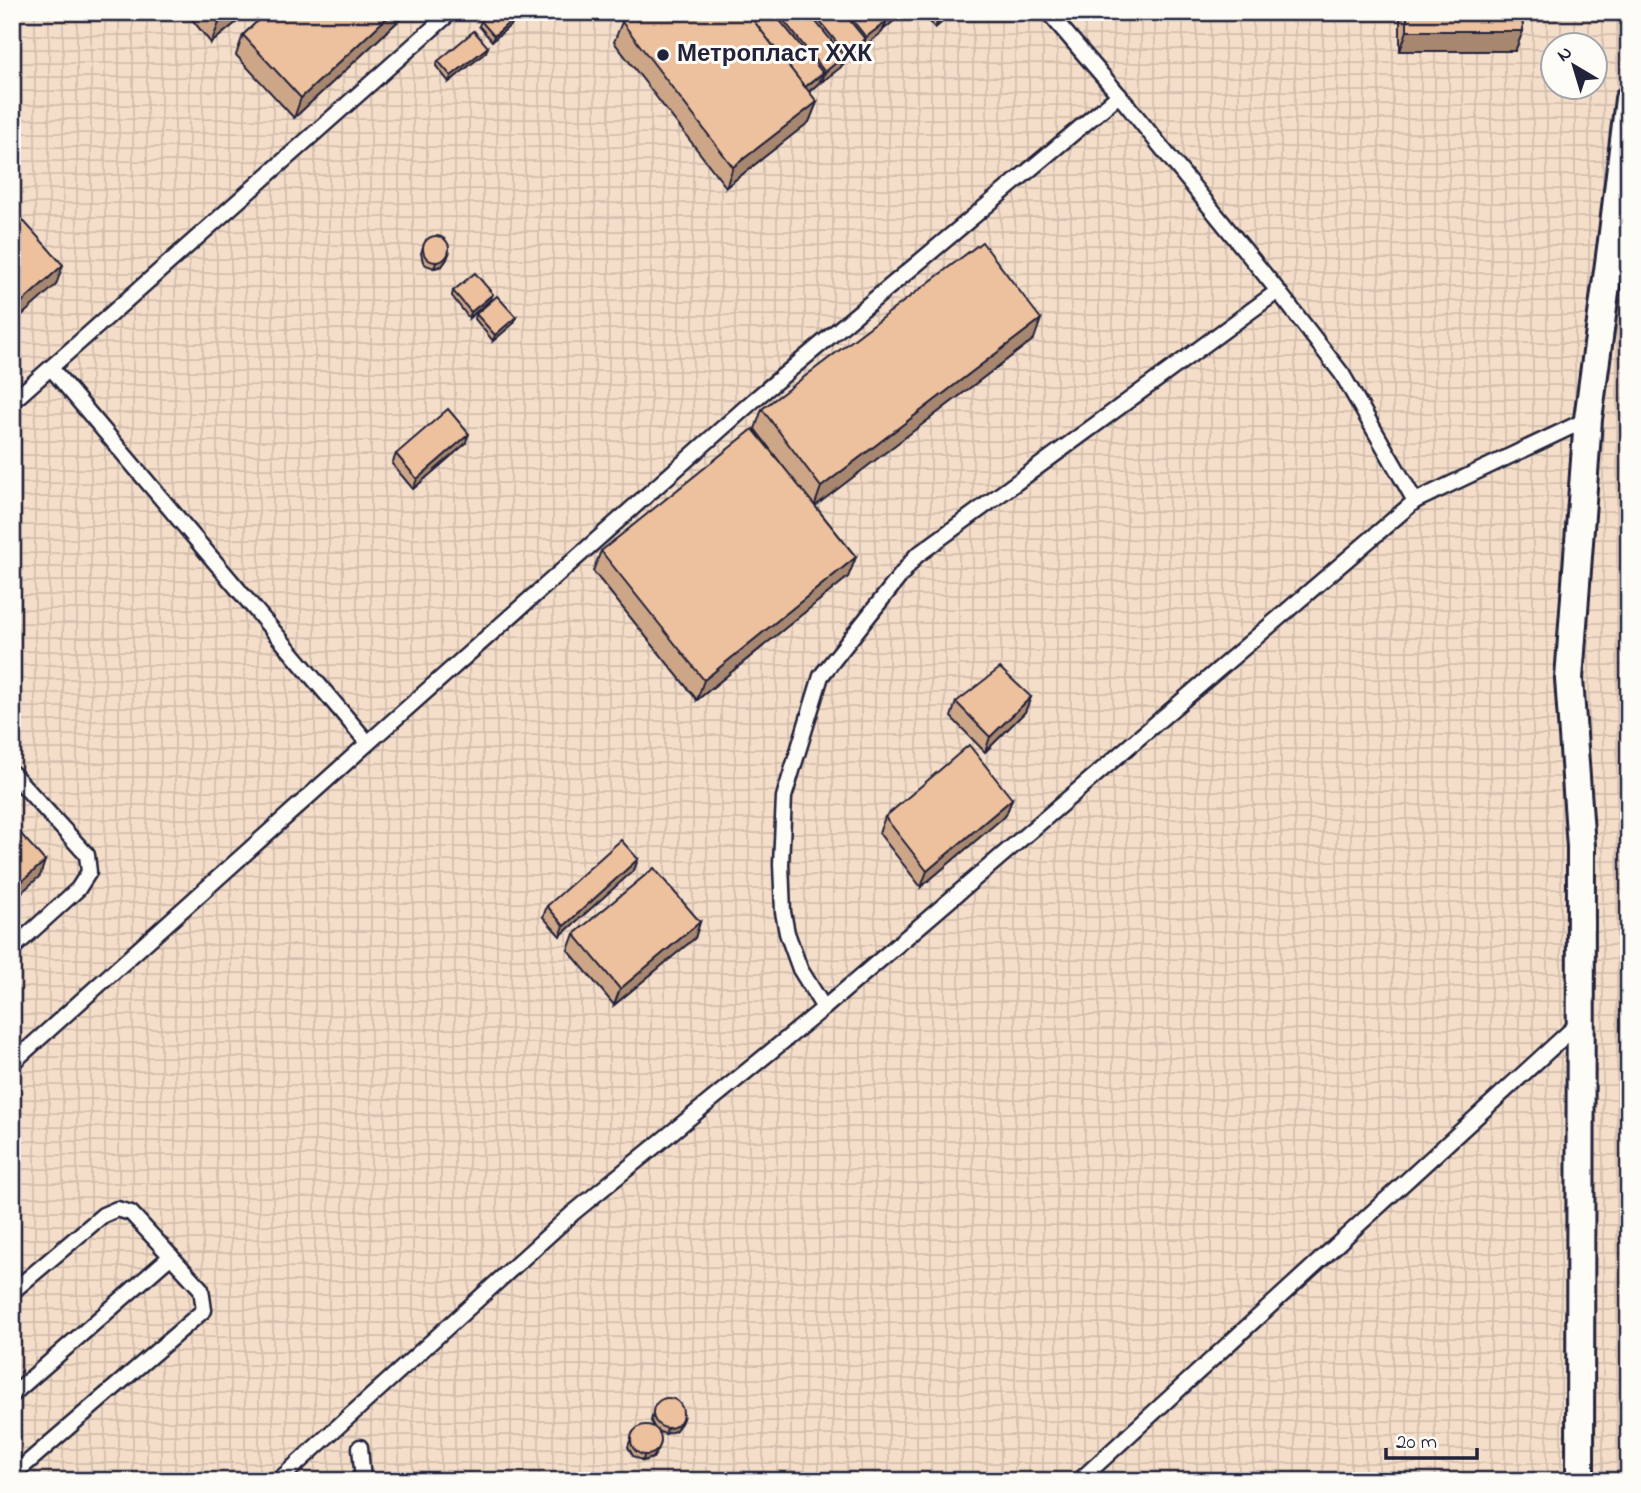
<svg xmlns="http://www.w3.org/2000/svg" width="1641" height="1493" font-family="'Indie Flower',sans-serif">
  <style>
    .industrial { fill: url(#industrial-grid); fill-rule: evenodd }
    .lines { fill: none; stroke-linecap: round; stroke-linejoin: round }
    .service-casing { stroke: #22223b; stroke-width: 19 }
    .minor-casing { stroke: #22223b; stroke-width: 32 }
    .service { stroke: #fdfcf7; stroke-width: 14 }
    .minor { stroke: #fdfcf7; stroke-width: 26 }
    .wall { fill: #cda688; stroke: #22223b; stroke-width: 2 }
    .shaded-wall { fill: #a7876f; stroke: #22223b; stroke-width: 2 }
    .building { fill: #eec19e; stroke: #22223b; stroke-width: 2 }
    .poi-dot { fill: #22223b; stroke: #fdfcf7; stroke-width: 2.5 }
    .labels { text-anchor: middle; dominant-baseline: central; stroke-width: 6; stroke-linejoin: round; paint-order: stroke }
    .poi-label { font-size: 24px; font-weight: bold; fill: #22223b; stroke: #fdfcf7; text-anchor: start }
  </style>
  <defs>
    <pattern id="industrial-grid" width="8" height="8" patternUnits="userSpaceOnUse" patternTransform="scale(1.75)"><rect width="8" height="8" fill="#f5dec9"/><path d="M0 4h8M4 0v8" fill="none" stroke="#d2beae"/></pattern>
  </defs>
  <rect width="100%" height="100%" fill="#f8eadc"/>
  <filter id="ink" filterUnits="userSpaceOnUse"><feTurbulence type="fractalNoise" baseFrequency=".0143" numOctaves="2"/><feDisplacementMap in="SourceGraphic" scale="14" xChannelSelector="R" yChannelSelector="G"/><feConvolveMatrix kernelMatrix="1 2 1 2 8 2 1 2 1" color-interpolation-filters="sRGB"/></filter>
  <g filter="url(#ink)">
    <path class="industrial" d="M12,12H1629V1481H12ZM1554,46H1596V88H1554Z"/>
    <g class="lines">
      <g class="service-casing">
        <g id="service">
          <polyline points="1048,12 1119,95 1278,291 1342,374 1415,501"/>
          <polyline points="51,368 368,743"/>
          <polyline points="12,402 451,12"/>
          <polyline points="12,773 87,855 89,872 78,889 12,949"/>
          <polyline points="824,1008 800,969 787,933 783,912 781,864 784,797 821,676 916,556 1278,291"/>
          <polyline points="12,1063 368,743 754,400 1119,95"/>
          <polyline points="12,1292 103,1215 117,1209 131,1213 201,1289 204,1310 12,1476"/>
          <polyline points="12,1395 171,1256"/>
          <polyline points="360,1447 363,1481"/>
          <polyline points="278,1481 573,1213 824,1008 1415,501 1588,419"/>
          <polyline points="1079,1481 1581,1021"/>
        </g>
      </g>
      <g class="minor-casing">
        <polyline id="minor" points="1580,1481 1581,847 1569,679 1588,419 1612,241 1629,99"/>
      </g>
      <use href="#service" class="service"/>
      <use href="#minor" class="minor"/>
    </g>
    <g class="wall">
      <polygon points="186,12 249,12 211,43"/>
      <polygon points="267,12 408,12 294,118 236,55 243,35"/>
      <polygon points="491,12 526,12 492,41 479,26 481,21"/>
      <polygon points="634,12 903,12 902,14 883,30 882,32 862,47 861,49 842,65 842,64 841,67 822,82 820,80 819,83 809,92 817,102 809,122 726,187 614,42 622,22"/>
      <polygon points="928,12 954,12 935,28 926,17"/>
      <polygon points="1400,12 1522,12 1523,31 1515,51 1400,51"/>
      <polygon points="486,52 449,82 436,66 438,61"/>
      <polygon points="426,240 447,259 442,266 434,268 426,265 423,262 421,253"/>
      <polygon points="453,291 491,299 469,318 452,296"/>
      <polygon points="476,314 516,317 514,323 493,341 475,319"/>
      <polygon points="1034,339 815,506 856,557 848,577 697,700 593,571 601,551 791,477 755,429 762,409"/>
      <polygon points="465,444 413,489 392,464 396,454"/>
      <polygon points="1031,697 1025,712 985,752 951,717 956,702"/>
      <polygon points="1012,799 1006,815 921,887 879,833 885,817"/>
      <polygon points="638,859 634,870 560,936 543,917 547,906"/>
      <polygon points="700,922 695,938 614,1005 568,950 574,934"/>
      <polygon points="655,1405 683,1418 681,1423 675,1431 665,1434 657,1431 658,1450 653,1458 643,1461 633,1456 628,1447 633,1432 655,1429 651,1421"/>
    </g>
    <g class="shaded-wall">
      <polygon points="231,12 249,12 211,43 219,23"/>
      <polygon points="393,12 408,12 294,118 301,98"/>
      <polygon points="521,12 526,12 492,41 494,36"/>
      <polygon points="896,12 903,12 902,14 883,30 887,20"/>
      <polygon points="951,12 954,12 935,28 937,23"/>
      <polygon points="886,22 882,32 863,48 866,37"/>
      <polygon points="1407,31 1523,31 1515,51 1400,51"/>
      <polygon points="865,39 861,49 842,65 846,54"/>
      <polygon points="488,47 486,52 449,82 451,76"/>
      <polygon points="844,56 841,67 822,82 825,72"/>
      <polygon points="823,73 819,83 800,99 804,88"/>
      <polygon points="817,102 809,122 726,187 733,167"/>
      <polygon points="449,254 447,259 442,266 434,268 436,263"/>
      <polygon points="63,265 56,285 12,324 12,311"/>
      <polygon points="493,294 491,299 469,318 471,312"/>
      <polygon points="516,317 514,323 493,341 495,335"/>
      <polygon points="1041,319 1034,339 814,507 821,487"/>
      <polygon points="469,434 465,444 413,489 417,479"/>
      <polygon points="856,557 848,577 697,700 704,680"/>
      <polygon points="1031,697 1025,712 985,752 990,737"/>
      <polygon points="1012,799 1006,815 921,887 927,871"/>
      <polygon points="638,859 634,870 560,936 564,926"/>
      <polygon points="45,861 40,876 12,901 12,890"/>
      <polygon points="700,922 695,938 614,1005 620,989"/>
      <polygon points="683,1418 681,1423 675,1431 665,1434 667,1429"/>
      <polygon points="660,1445 658,1450 653,1458 643,1461 644,1455"/>
    </g>
    <g class="building">
      <polygon points="210,12 231,12 219,23"/>
      <polygon points="267,12 393,12 301,98 243,35"/>
      <polygon points="491,12 521,12 494,36 481,21"/>
      <polygon points="634,12 747,12 817,102 733,167 622,22"/>
      <polygon points="747,12 773,12 823,73 805,87"/>
      <polygon points="777,12 808,12 844,56 825,72"/>
      <polygon points="812,12 843,12 865,39 846,54"/>
      <polygon points="846,12 878,12 886,22 866,37"/>
      <polygon points="881,12 896,12 887,20"/>
      <polygon points="928,12 951,12 937,23"/>
      <polygon points="1407,12 1522,12 1523,31 1407,31"/>
      <polygon points="474,31 488,47 451,76 438,61"/>
      <polygon points="12,208 63,265 12,311"/>
      <circle cx="436" cy="249" r="13"/>
      <polygon points="982,242 1041,319 821,487 762,409"/>
      <polygon points="475,273 493,294 471,312 453,291"/>
      <polygon points="497,296 516,317 495,335 476,314"/>
      <polygon points="448,409 469,434 417,479 396,454"/>
      <polygon points="753,429 856,557 704,680 601,551"/>
      <polygon points="1000,668 1031,697 990,737 956,702"/>
      <polygon points="969,745 1012,799 927,871 885,817"/>
      <polygon points="12,824 45,861 12,890"/>
      <polygon points="621,840 638,859 564,926 547,906"/>
      <polygon points="654,868 700,922 620,989 574,934"/>
      <circle cx="668" cy="1413" r="15"/>
      <circle cx="646" cy="1440" r="15"/>
    </g>
  </g>
  <circle class="poi-dot" cx="663" cy="55" r="7"/>
  <g class="labels">
    <g class="poi-label">
      <text x="677" y="55">Метропласт ХХК</text>
    </g>
  </g>
  <rect width="1641" height="1493" fill="none" stroke="#fdfcf7" stroke-width="42"/>
  <rect x="21" y="21" width="1599" height="1451" fill="none" stroke="#22223b" stroke-width="2.5" filter="url(#ink)"/>
  <g transform="translate(1574 66) rotate(322)"><circle r="33" fill="#fdfcf7" stroke="#a5a5ac" stroke-width="2"/>
  <path d="M0-5L12 26L0 18L-12 26Z" fill="#22223b"/>
  <text y="-10" font-size="19" font-weight="bold" text-anchor="middle" fill="#22223b">N</text>
  </g>
  <path d="M1386 1448v10h91v-10" fill="none" stroke="#22223b" stroke-width="3.5"/>
  <text x="1396" y="1448" font-size="21" fill="#22223b" stroke="#fdfcf7" stroke-width="5" paint-order="stroke">20 m</text>
</svg>
